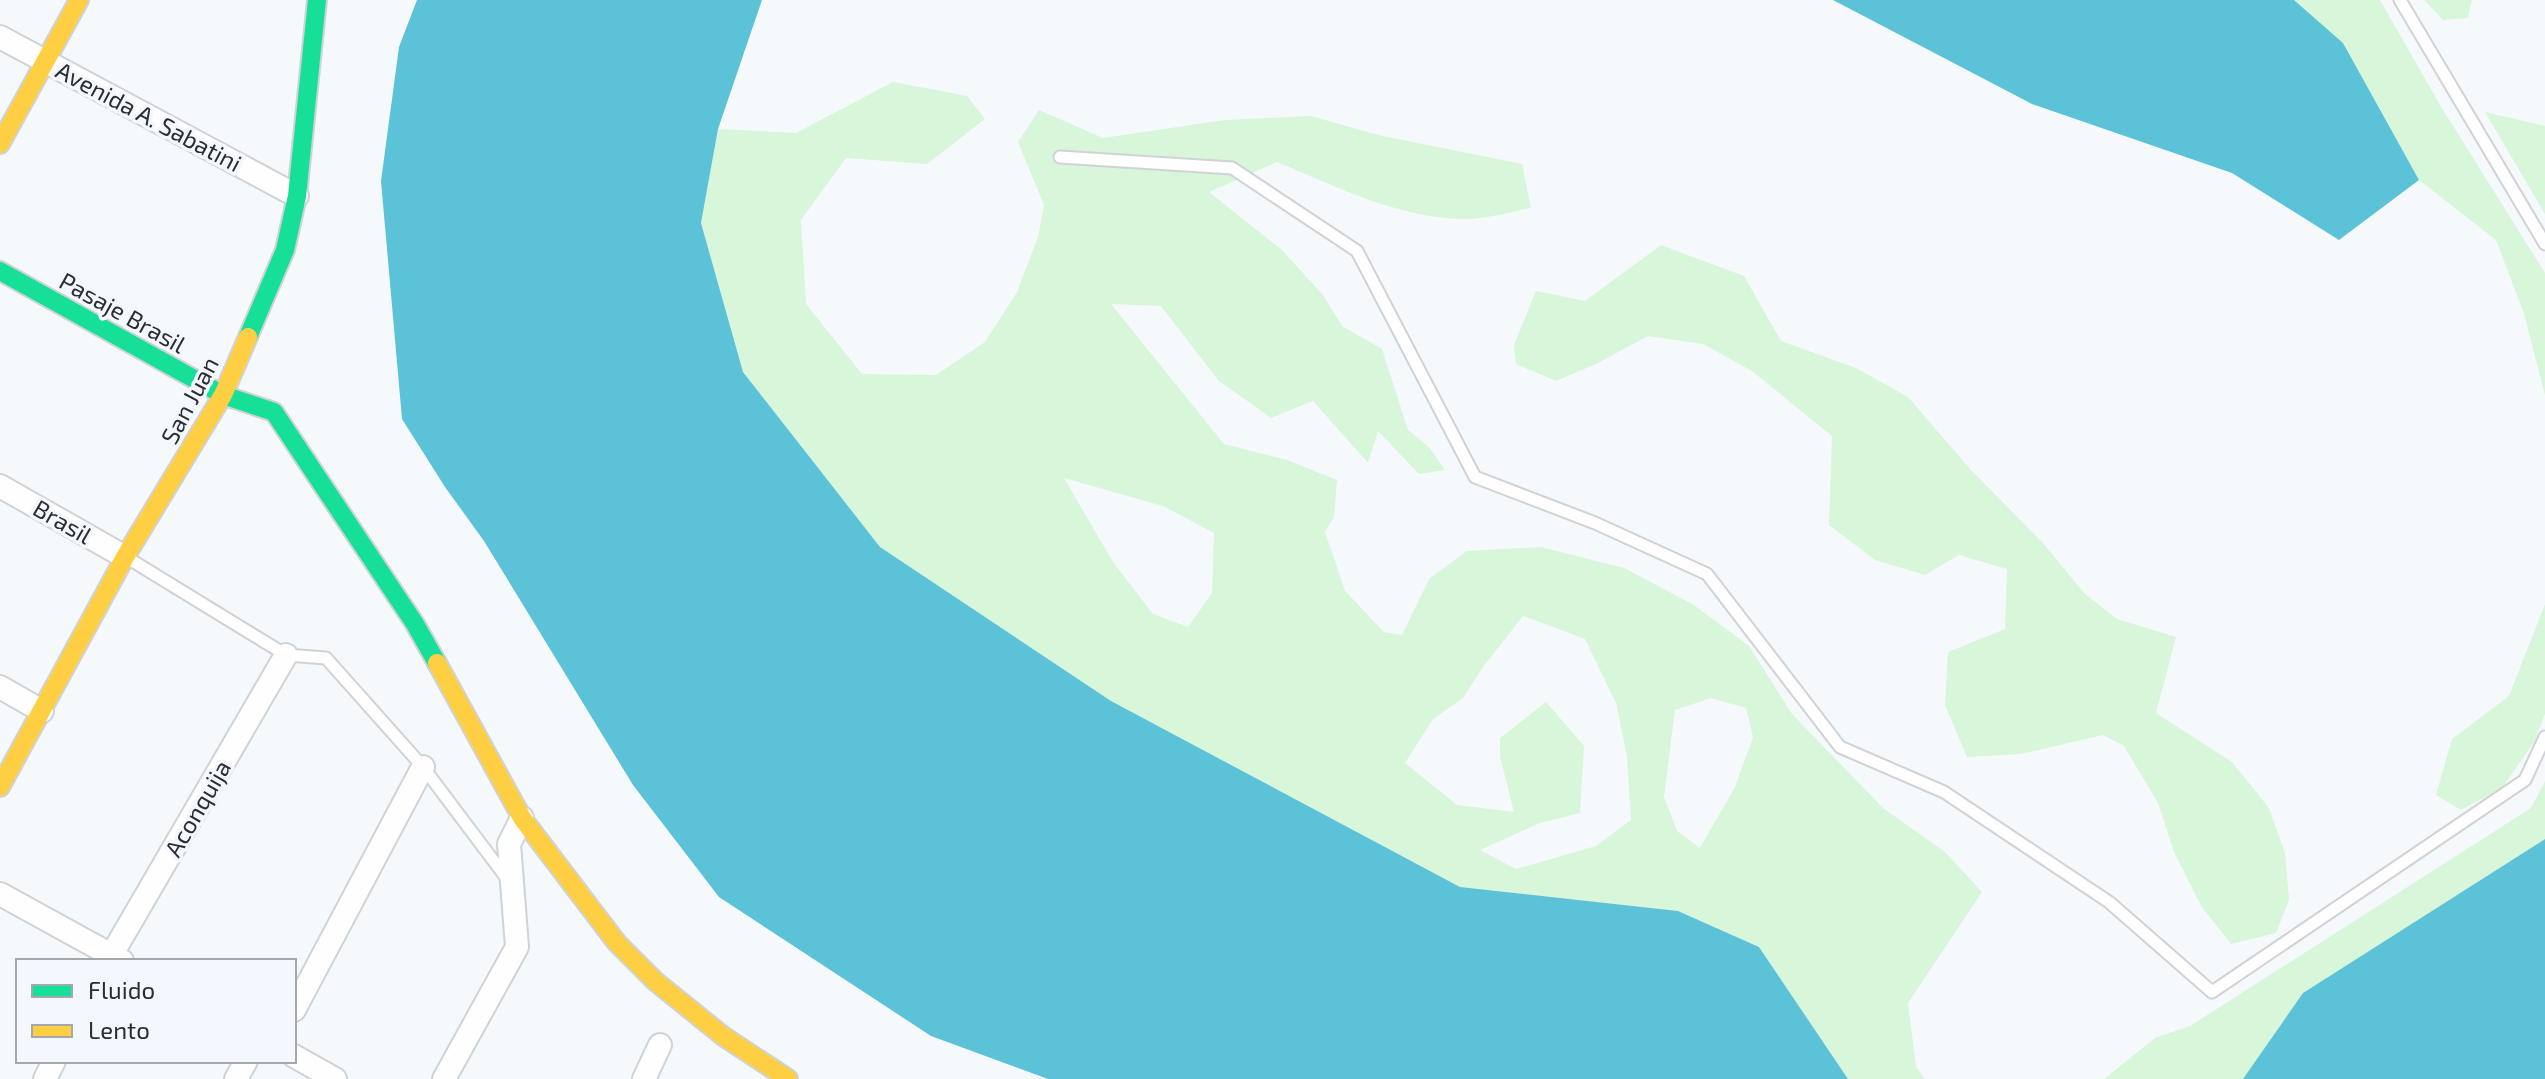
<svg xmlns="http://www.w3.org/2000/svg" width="2545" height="1079" font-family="'Exo 2',sans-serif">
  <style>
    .green { fill: #d7f6da; fill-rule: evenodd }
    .water { fill: #5cc2d7 }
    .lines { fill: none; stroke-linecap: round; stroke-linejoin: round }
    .lane-casing { stroke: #d0d3d6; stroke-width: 15 }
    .street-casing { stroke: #d0d3d6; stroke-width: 26 }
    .fast-casing { stroke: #d0d3d6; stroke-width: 22 }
    .slow-casing { stroke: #d0d3d6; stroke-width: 22 }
    .lane { stroke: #fefeff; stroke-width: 11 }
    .street { stroke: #fefeff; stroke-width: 22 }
    .fast { stroke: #16e098; stroke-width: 18 }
    .slow { stroke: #ffcf43; stroke-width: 18 }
    .labels { text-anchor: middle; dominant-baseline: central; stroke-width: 7; stroke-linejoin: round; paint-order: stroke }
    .street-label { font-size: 24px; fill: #2b2e31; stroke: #f4f8fe }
  </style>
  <rect width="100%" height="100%" fill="#f6f9fc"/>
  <g class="green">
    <polygon points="2294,0 2380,0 2440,105 2545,273 2545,395 2524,314 2496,240 2419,180 2343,43"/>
    <polygon points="2424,0 2472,0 2468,18 2443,20"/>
    <path d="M893,82L967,96L985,119L927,164L846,158L801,220L806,304L862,374L936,375L985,342L1017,292L1038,237L1044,205L1018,142L1039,110L1103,138L1225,120L1311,116L1378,135L1522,164L1531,208C1510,212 1486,219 1464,219C1398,218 1337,187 1277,162L1209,192L1281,249L1323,295L1342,326L1382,349L1408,430L1429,447L1445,470L1419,474L1378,431L1368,463L1313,401L1271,418L1218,380L1161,306L1111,304L1224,444L1287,460L1337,480L1334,517L1325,532L1345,591L1384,632L1402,635L1429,579L1467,551L1541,547L1624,568L1694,605L1749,646L1792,714L1883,808L1945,852L1982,892L1908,1003L1916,1067L1925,1079H1848L1759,947L1678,911L1460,887L1111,701L880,547L743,372L701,223L718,129L796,133ZM1064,478L1163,506L1214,533L1212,593L1188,627L1153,614L1113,562ZM1523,616L1585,639L1616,703L1627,756L1631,820L1596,846L1516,869L1480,850L1540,823L1580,813L1584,746L1546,702L1500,738V757L1514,812L1457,805L1405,763L1433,719L1463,698L1483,667ZM1711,698L1746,708L1753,737L1735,787L1700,848L1677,831L1664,797L1675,710Z"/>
    <polygon points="2485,112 2545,126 2545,214"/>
    <polygon points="1661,245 1744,276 1781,341 1856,368 1908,397 1970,469 2043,543 2085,594 2117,619 2176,637 2156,713 2232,762 2269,808 2285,853 2289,900 2276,933 2231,944 2201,906 2174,852 2158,803 2124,746 2103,735 2021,754 1967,757 1945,705 1948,652 2005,629 2007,569 1959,555 1925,575 1875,560 1829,525 1832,436 1752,371 1703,344 1648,336 1596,364 1556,381 1516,364 1514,345 1536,291 1585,301"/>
    <polygon points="2545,604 2545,714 2534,742 2502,788 2461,810 2436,795 2452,739 2509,696"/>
    <polygon points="2545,781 2545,839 2303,993 2243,1079 2104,1079 2155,1038 2190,1026 2531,808"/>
  </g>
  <g class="water">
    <polygon points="417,0 762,0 718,129 701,223 743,372 880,547 1111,701 1460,887 1678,911 1759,947 1848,1079 1048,1079 931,1036 719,897 633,785 484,541 445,487 402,419 381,181 399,47"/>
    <polygon points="1833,0 2294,0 2343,43 2419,180 2339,240 2232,173 2032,104"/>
    <polygon points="2545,839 2545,1079 2243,1079 2303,993"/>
  </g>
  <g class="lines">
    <g class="lane-casing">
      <g id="lane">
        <polyline points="2400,0 2545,244"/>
        <polyline points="1060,157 1232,168 1357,251 1475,477 1595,523 1707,574 1840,747 1944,792 2109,902 2212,992 2525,780 2545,737"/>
        <polyline points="126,557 286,655 326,658 423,767 508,880"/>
      </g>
    </g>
    <g class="street-casing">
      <g id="street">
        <polyline points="0,37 297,196"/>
        <polyline points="0,486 125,557"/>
        <polyline points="0,687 42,711"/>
        <polyline points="0,894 122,961"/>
        <polyline points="108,961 286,655"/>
        <polyline points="294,1010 423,767"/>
        <polyline points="294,1056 335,1079"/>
        <polyline points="45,1079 54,1061"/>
        <polyline points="236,1079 246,1061"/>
        <polyline points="444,1079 517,947 509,844 522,818"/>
        <polyline points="644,1079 660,1045"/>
      </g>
    </g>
    <g class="fast-casing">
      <g id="fast">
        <polyline points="0,271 223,395 274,412 415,624 437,663"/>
        <polyline points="248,337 285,250 297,196 317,0"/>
      </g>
    </g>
    <g class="slow-casing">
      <g id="slow">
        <polyline points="0,144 79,0"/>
        <polyline points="437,663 522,818 617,943 655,981 723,1036 788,1079"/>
        <polyline points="0,787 125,557 223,395 248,337"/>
      </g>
    </g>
    <use href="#lane" class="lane"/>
    <use href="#street" class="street"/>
    <use href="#fast" class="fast"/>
    <use href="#slow" class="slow"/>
  </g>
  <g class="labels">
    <g class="street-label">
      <text transform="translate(149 116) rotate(28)">Avenida A. Sabatini</text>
      <text transform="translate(123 312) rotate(29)">Pasaje Brasil</text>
      <text transform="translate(189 400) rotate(-62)">San Juan</text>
      <text transform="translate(63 521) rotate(30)">Brasil</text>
      <text transform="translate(197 808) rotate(-60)">Aconquija</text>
    </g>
  </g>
  <rect x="16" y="959" width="280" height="104" fill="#f4f8fe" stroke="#a4a7ac" stroke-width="2"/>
  <rect x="32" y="985" width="40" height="12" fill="#16e098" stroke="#a4a7ac" stroke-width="2"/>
  <text x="88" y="999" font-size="24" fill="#2b2e31">Fluido</text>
  <rect x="32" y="1025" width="40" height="12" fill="#ffcf43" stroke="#a4a7ac" stroke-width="2"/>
  <text x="88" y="1039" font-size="24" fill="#2b2e31">Lento</text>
</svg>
